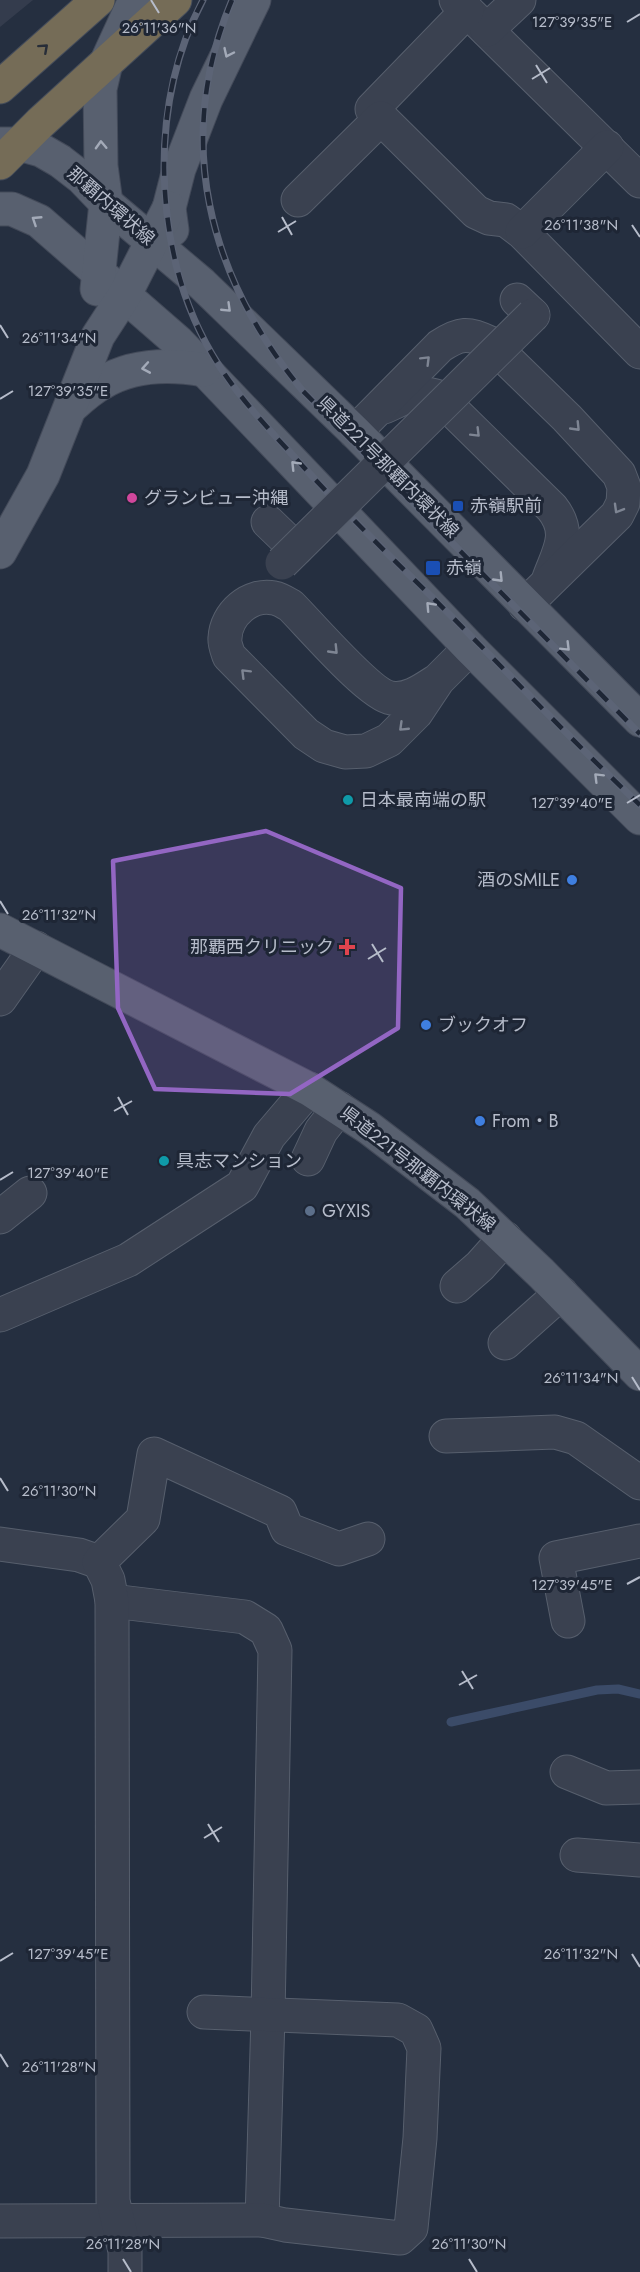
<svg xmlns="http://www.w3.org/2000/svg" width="640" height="2272" font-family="Jost,'Noto Sans JP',sans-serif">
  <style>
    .airport { fill: #343c4d }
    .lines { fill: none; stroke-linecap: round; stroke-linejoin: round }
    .stream { stroke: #3b4b68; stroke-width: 9 }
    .minor-casing { stroke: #575f6d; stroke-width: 35 }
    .major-casing { stroke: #434a59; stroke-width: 35 }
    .highway-casing { stroke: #444c5a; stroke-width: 35 }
    .minor { stroke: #3a4150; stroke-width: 33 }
    .major { stroke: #58606f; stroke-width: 33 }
    .highway { stroke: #756c57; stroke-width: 33 }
    .rail-casing { stroke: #5c6476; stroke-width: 7 }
    .rail { stroke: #1e2635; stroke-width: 4.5; stroke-dasharray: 14; stroke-linecap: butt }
    .minor-bridge-casing { stroke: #575f6d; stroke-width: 35; stroke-linecap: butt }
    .minor-bridge { stroke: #3a4150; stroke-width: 33 }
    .oneway { stroke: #272d38 }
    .oneway2 { stroke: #a3aab8 }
    .oneway3 { stroke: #7e8593 }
    .marked { fill: #9366c3; fill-opacity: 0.2; stroke: #9366c3; stroke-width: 4.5; stroke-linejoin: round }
    .ticks { fill: none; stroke: #b6bcca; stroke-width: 2 }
    .hotel-dot { fill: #d1479c; stroke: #1e2635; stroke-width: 2 }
    .transit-dot { fill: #1a4fb4; stroke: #1e2635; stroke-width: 2 }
    .culture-dot { fill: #0f9aa8; stroke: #1e2635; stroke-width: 2 }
    .shop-dot { fill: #3f7fe0; stroke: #1e2635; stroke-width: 2 }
    .health-dot { fill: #e0444e; stroke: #1e2635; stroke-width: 2 }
    .service-dot { fill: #5c6f8a; stroke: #1e2635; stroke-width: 2 }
    .labels { text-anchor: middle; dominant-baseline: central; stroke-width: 6; stroke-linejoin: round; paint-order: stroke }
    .street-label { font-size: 18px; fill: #b6bcca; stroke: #1e2635 }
    .poi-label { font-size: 18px; fill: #b6bcca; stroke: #1e2635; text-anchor: start }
    .ticks-label { font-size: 15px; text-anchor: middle; fill: #b6bcca; stroke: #1e2635; stroke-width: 6; stroke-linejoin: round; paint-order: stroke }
  </style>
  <rect width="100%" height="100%" fill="#252f40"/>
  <polygon class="airport" points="0,0 33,0 0,27"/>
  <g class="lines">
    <polyline class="stream" points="451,1722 597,1690 618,1689 640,1694"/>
    <g class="minor-casing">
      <g id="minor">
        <polyline points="456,0 640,181"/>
        <polyline points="487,30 519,0"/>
        <polyline points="381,118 372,109 467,11"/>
        <polyline points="298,200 381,118 476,212 489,218 506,220 522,232 640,352"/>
        <polyline points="522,232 607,147"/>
        <polyline points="517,300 533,315"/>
        <path d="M384,407C405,398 416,389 439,397L552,508C572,533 559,551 549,578"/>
        <path d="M355,432L440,346C460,333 468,332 490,343L567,418L619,474L624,487L623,503L617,515L525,605"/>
        <polyline points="268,522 296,549"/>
        <path d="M438,680C424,689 408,701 391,698C370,695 309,624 291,606C286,603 280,599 274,598C250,593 226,614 225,638C224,643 227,650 229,656L306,734L324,746L345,752L366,751L389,740L416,713L438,680L470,648"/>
        <polyline points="0,999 36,948"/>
        <polyline points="308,1159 321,1131 339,1108"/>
        <polyline points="0,1217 30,1193"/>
        <polyline points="457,1286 480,1266 505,1238"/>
        <polyline points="0,1315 128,1260 242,1186 269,1136 309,1089"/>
        <polyline points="505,1343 561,1293"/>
        <polyline points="446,1436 555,1432 576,1438 640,1483"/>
        <polyline points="0,1544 79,1555 99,1562"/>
        <polyline points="112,1601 245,1617 266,1630 275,1650 268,2016 262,2220"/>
        <polyline points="568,1621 556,1558 640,1541"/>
        <polyline points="567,1772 606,1788 640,1787"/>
        <polyline points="577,1855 640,1860"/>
        <polyline points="0,2221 262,2220 285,2225 400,2238 411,2228 420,2138 424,2048 416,2030 398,2020 204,2012"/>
        <polyline points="125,2272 125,2251 113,2201 112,1601 108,1580 99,1562 143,1519 154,1454 280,1512 287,1529 339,1549 368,1539"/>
      </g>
    </g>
    <g class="major-casing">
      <g id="major">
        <polyline points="0,144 19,144 41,150 60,161 82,178 106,203 202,284 355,432 640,720"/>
        <polyline points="0,209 12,209 39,221 178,342 470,648 640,818"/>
        <polyline points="172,230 169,208 179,169 206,99 254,0"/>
        <polyline points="97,289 106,203 101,166 100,89 106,63 135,0"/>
        <path d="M72,406C81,398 91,389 102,383C133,364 170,364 204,370"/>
        <polyline points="0,552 43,475 98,336 124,296 169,208"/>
        <polyline points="0,930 309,1089 369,1128 467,1203 541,1273 640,1374"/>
      </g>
    </g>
    <g class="highway-casing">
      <g id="highway">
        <polyline points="0,87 98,0"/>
        <polyline points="0,163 40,123 175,0"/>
      </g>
    </g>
    <use href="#minor" class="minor"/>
    <use href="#major" class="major"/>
    <use href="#highway" class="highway"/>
    <g class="rail-casing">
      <g id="rail">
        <path d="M203,0C175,53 164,109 164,168C165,232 179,298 212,354C233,390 261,421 289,451C335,502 383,550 432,597C502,666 569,738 640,805"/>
        <path d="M232,0C173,140 208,276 302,390L640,734"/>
      </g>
    </g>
    <use href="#rail" class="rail"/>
    <g class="minor-bridge-casing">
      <polyline id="minor-bridge" points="282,563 533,315"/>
    </g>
    <use href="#minor-bridge" class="minor-bridge"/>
  </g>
  <defs><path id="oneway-chevron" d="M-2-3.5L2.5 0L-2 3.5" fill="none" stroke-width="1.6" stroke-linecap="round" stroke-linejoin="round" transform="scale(1.5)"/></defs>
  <use class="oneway" href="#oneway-chevron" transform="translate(44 48) rotate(-42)"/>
  <g class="oneway2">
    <use href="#oneway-chevron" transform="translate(228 53) rotate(115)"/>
    <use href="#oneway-chevron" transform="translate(101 145) rotate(-92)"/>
    <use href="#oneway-chevron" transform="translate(36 220) rotate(-147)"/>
    <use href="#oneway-chevron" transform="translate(227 308) rotate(44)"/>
    <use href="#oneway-chevron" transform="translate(146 368) rotate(170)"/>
    <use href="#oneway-chevron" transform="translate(295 465) rotate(-134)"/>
    <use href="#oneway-chevron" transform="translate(499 578) rotate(46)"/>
    <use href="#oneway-chevron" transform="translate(430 606) rotate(-133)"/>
    <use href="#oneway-chevron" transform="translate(566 647) rotate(45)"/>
    <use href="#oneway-chevron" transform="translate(598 777) rotate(-135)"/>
  </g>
  <g class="oneway3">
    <use href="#oneway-chevron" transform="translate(426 360) rotate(-45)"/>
    <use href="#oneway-chevron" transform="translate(576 427) rotate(46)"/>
    <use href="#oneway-chevron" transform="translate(476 433) rotate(45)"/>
    <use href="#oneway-chevron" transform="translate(618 509) rotate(120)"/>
    <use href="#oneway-chevron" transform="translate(334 650) rotate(46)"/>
    <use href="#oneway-chevron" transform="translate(245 673) rotate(-135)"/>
    <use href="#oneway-chevron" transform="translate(403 727) rotate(136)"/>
  </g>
  <path class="marked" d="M266,831L401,888L398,1028L290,1094L155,1089L118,1008L113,861Z"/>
  <path class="ticks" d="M151,0L159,13M627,22L640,14M536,65L547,83M532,79L550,68M282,217L292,235M632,225L640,237M278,232L296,221M0,325L8,338M0,399L13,391M627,803L640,795M0,901L8,914M372,944L383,962M368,959L386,948M118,1097L128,1115M114,1111L132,1101M0,1180L13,1172M632,1377L640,1390M0,1478L8,1491M627,1584L640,1577M462,1671L473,1689M459,1685L477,1675M208,1824L219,1842M204,1838L222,1827M632,1954L640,1967M0,1961L13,1953M0,2054L8,2067M123,2259L131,2272M469,2259L477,2272"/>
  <circle class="hotel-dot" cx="132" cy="498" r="6"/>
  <g class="transit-dot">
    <rect x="452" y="500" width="12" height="12" rx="3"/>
    <rect x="425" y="560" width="16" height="16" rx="3"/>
  </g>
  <g class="culture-dot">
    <circle cx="348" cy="800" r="6"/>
    <circle cx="164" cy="1161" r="6"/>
  </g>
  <g class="shop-dot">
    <circle cx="572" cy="880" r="6"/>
    <circle cx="426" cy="1025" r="6"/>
    <circle cx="480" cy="1121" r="6"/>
  </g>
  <path class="health-dot" d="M344 938h6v6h6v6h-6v6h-6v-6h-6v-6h6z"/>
  <circle class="service-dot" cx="310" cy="1211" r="6"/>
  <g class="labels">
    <g class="street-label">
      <text transform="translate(111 206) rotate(41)">那覇内環状線</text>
      <text transform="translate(388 467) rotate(45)">県道221号那覇内環状線</text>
      <text transform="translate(418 1169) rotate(38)">県道221号那覇内環状線</text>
    </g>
    <g class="poi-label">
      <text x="144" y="498">グランビュー沖縄</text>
      <text x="470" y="506">赤嶺駅前</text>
      <text x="446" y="568">赤嶺</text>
      <text x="360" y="800">日本最南端の駅</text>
      <text x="560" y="880" text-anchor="end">酒のSMILE</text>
      <text x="334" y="947" text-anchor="end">那覇西クリニック</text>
      <text x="438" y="1025">ブックオフ</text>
      <text x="492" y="1121">From・B</text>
      <text x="176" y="1161">具志マンション</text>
      <text x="322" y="1211">GYXIS</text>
    </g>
  </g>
  <g class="ticks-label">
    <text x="572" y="27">127°39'35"E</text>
    <text x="159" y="33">26°11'36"N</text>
    <text x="581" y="230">26°11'38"N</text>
    <text x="59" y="343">26°11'34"N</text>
    <text x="68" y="396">127°39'35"E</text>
    <text x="572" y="808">127°39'40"E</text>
    <text x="59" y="920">26°11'32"N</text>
    <text x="68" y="1178">127°39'40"E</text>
    <text x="581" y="1383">26°11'34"N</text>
    <text x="59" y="1496">26°11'30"N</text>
    <text x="572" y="1590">127°39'45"E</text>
    <text x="68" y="1959">127°39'45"E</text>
    <text x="581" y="1959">26°11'32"N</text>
    <text x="59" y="2072">26°11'28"N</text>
    <text x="123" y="2249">26°11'28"N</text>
    <text x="469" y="2249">26°11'30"N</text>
  </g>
</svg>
